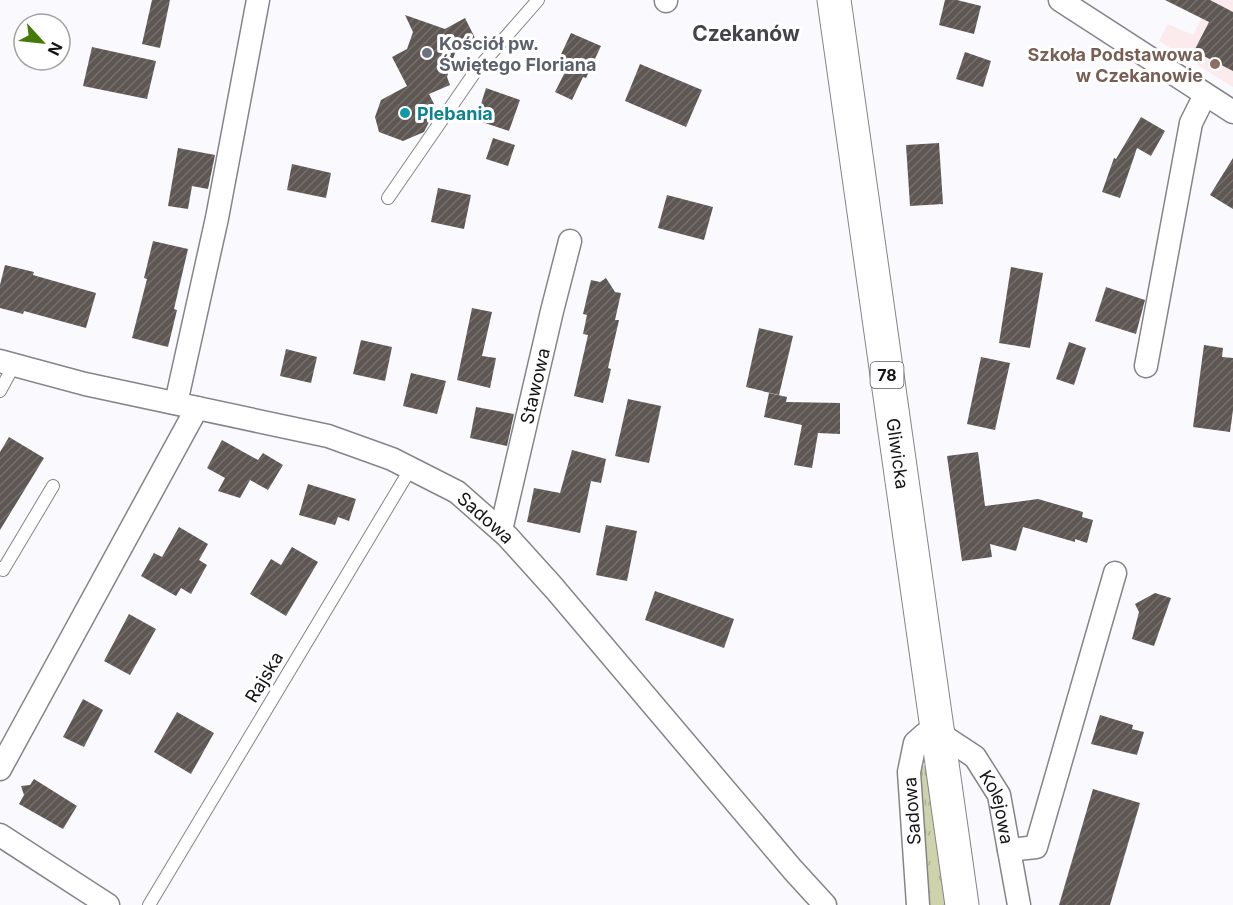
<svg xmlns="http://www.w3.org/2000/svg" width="1233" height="905" font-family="Inter,sans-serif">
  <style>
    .education { fill: #fcebed }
    .grass { fill: url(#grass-tufts) }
    .building { fill: url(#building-hatch) }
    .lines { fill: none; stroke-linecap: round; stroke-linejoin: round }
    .lane-casing { stroke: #85848b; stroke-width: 14 }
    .street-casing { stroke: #85848b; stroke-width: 25 }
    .primary-casing { stroke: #85848b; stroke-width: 35 }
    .lane { stroke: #fff; stroke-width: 12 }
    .street { stroke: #fff; stroke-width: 22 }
    .primary { stroke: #fff; stroke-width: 33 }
    .worship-dot { fill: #6b7280; stroke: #fff; stroke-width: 2 }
    .education-dot { fill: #8d6e63; stroke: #fff; stroke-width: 2 }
    .culture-dot { fill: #0f9aa8; stroke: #fff; stroke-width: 2 }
    .labels { text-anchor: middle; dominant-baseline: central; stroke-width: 6; stroke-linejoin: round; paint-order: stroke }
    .shield { fill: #fff; stroke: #5b5b5d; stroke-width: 1.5 }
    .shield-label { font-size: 16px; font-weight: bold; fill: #151517 }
    .worship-label { font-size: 18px; font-weight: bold; fill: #5b616d; stroke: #fff; text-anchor: start }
    .education-label { font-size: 18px; font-weight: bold; fill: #785e54; stroke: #fff; text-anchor: end }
    .culture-label { font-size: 18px; font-weight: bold; fill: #0d838f; stroke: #fff; text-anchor: start }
    .street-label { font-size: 18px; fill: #151517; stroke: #fff }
    .quarter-label { font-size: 21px; font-weight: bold; fill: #444349; stroke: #fff }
  </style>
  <defs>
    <pattern id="grass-tufts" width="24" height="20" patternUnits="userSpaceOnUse" patternTransform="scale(1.5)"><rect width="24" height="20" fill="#cfd3ab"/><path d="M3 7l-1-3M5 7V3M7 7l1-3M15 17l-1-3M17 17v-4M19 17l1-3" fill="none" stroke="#b1b492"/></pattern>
    <pattern id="building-hatch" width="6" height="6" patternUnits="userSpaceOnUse" patternTransform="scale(1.5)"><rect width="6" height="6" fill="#5e5754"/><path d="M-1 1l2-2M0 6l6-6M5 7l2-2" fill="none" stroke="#75706d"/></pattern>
  </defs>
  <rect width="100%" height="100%" fill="#faf9fe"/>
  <polygon class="education" points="1211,0 1233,0 1233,87 1159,41 1168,24 1193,35"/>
  <polygon class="grass" points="919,765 928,766 946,905 921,905"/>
  <g class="building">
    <polygon points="152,0 170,0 160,48 142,44"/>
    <polygon points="945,0 957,0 981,6 974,34 939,25"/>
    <polygon points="1165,0 1210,0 1233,12 1233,71 1194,51 1209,22"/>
    <polygon points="405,15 445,29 465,18 475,38 457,47 447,77 450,85 429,94 436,108 424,132 403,141 379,132 375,117 381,100 407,86 392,57 407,49 413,32"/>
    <polygon points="571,33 601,46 586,78 583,77 572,100 555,92 566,70 556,65"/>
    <polygon points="92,47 156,61 147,99 83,86"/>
    <polygon points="965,52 991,61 983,87 956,79"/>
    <polygon points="640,64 702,90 686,127 625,101"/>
    <polygon points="486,88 520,100 509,131 476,120"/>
    <polygon points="1141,117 1165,131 1151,156 1137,148 1120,198 1102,192 1114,158 1116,159"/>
    <polygon points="493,138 515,145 508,166 486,159"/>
    <polygon points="939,143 943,204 910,206 906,145"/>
    <polygon points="178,148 215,155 208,189 192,186 188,209 168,206"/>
    <polygon points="1233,158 1233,209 1210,195"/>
    <polygon points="292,164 331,173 326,198 287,190"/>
    <polygon points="438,188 471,195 464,229 431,222"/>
    <polygon points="667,195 713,207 704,240 658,228"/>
    <polygon points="153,241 188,249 174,309 177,310 168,347 132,338 147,279 144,278"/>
    <polygon points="5,265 34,272 33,275 96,293 86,328 24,311 23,314 0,308 0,285"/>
    <polygon points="1011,267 1043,273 1030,348 999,343"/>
    <polygon points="606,278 615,292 621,293 615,320 619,320 608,368 611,369 603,403 574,396 588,335 583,334 587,315 583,314 591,280 600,282"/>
    <polygon points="1106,287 1145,300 1136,334 1095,321"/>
    <polygon points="472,308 492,312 482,356 496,358 490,388 457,380"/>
    <polygon points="759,328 793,336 779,395 746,387"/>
    <polygon points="361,340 392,347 385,381 353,374"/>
    <polygon points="1069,342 1086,348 1074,385 1056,379"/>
    <polygon points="1204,345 1223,348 1222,357 1233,358 1233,410 1230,432 1193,427"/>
    <polygon points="286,349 317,357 311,383 280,376"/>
    <polygon points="981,357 1010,363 995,430 967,424"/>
    <polygon points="411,373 446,381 437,414 403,406"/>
    <polygon points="769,393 787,397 786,402 840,403 840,434 818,433 812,468 794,465 802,425 764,417"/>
    <polygon points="628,399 661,406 649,463 615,456"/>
    <polygon points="476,407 514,414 507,446 470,438"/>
    <polygon points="9,437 44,458 0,530 0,452"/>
    <polygon points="222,440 258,460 263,453 283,465 268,490 250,480 240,498 218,491 225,478 207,468"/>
    <polygon points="572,450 606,459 601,483 591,481 580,533 527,522 534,488 560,493"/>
    <polygon points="978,452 985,506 1038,499 1083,512 1082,517 1093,520 1087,543 1075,539 1075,542 1023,527 1016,551 990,544 992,557 962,561 947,456"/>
    <polygon points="308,484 356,499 349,521 338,517 335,525 299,515"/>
    <polygon points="606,525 637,531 627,581 596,575"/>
    <polygon points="179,527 208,544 199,560 207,565 191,594 181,588 176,596 141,576 154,553 162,557"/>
    <polygon points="292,547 318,562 286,616 250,594 271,559 281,565"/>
    <polygon points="655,591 734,619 724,648 645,620"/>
    <polygon points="1155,593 1171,598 1154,646 1132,639 1139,612 1135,604"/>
    <polygon points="129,614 156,629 130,675 104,661"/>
    <polygon points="83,699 103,710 84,747 63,737"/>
    <polygon points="177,712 214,733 191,774 154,752"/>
    <polygon points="1100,715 1133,725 1132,729 1144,732 1137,755 1091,744"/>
    <polygon points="34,779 77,806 63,829 19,804 24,795 21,786 30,785"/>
    <polygon points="1093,789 1140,803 1110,905 1059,905"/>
  </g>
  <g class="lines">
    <g class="lane-casing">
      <g id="lane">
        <polyline points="388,198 475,72 538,0"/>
        <polyline points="0,391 14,365"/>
        <polyline points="0,568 3,570 53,486"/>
        <polyline points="149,905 411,468"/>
      </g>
    </g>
    <g class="street-casing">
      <g id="street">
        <polyline points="1060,0 1233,112"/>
        <polyline points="666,1 666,0"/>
        <path id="s1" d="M0,361L85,384L328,436L392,459L457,492L507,536L554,588L793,870L825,905"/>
        <polyline points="1146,366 1191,123 1205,95"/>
        <polyline points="176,403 217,218 258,0"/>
        <path id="s2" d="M501,530L552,311L570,241"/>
        <polyline points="0,769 197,408"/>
        <polyline points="0,835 108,905"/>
        <polyline points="1009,850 1036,847 1115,573"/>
        <path id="s3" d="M918,905L909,772L915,743L925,734L937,732L975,757L999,795L1019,905"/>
      </g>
    </g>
    <g class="primary-casing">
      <g id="primary">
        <path id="s4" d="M834,0L962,905"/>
      </g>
    </g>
    <use href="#lane" class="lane"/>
    <use href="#street" class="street"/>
    <use href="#primary" class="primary"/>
  </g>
  <circle class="worship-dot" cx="427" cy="53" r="6"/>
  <circle class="education-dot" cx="1215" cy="64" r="6"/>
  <circle class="culture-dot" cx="405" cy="113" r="6"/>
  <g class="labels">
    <rect class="shield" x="870.5" y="362" width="33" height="26" rx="4.5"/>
    <g class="shield-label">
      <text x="887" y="375">78</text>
    </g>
    <g class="worship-label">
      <text x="439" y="43">Kościół pw.<tspan x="439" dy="21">Świętego Floriana</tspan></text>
    </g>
    <g class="education-label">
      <text x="1203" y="54">Szkoła Podstawowa<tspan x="1203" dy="21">w Czekanowie</tspan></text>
    </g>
    <g class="culture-label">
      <text x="417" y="113">Plebania</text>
    </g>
    <g class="street-label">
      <text stroke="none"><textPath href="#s2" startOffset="148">Stawowa</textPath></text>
      <text stroke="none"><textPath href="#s4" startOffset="458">Gliwicka</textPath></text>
      <text stroke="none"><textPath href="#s1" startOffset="516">Sadowa</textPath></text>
      <text transform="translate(264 677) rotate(-59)">Rajska</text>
      <text stroke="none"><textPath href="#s3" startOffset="290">Kolejowa</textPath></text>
      <text transform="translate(912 811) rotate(-94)">Sadowa</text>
    </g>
    <g class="quarter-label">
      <text x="746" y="33">Czekanów</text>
    </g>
  </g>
  <g transform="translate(42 42) rotate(117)"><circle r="28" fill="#ffffff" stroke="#a1a1a2" stroke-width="1.5"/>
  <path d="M0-4.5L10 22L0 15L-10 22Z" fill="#457908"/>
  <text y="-9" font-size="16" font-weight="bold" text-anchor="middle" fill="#151517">N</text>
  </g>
</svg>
